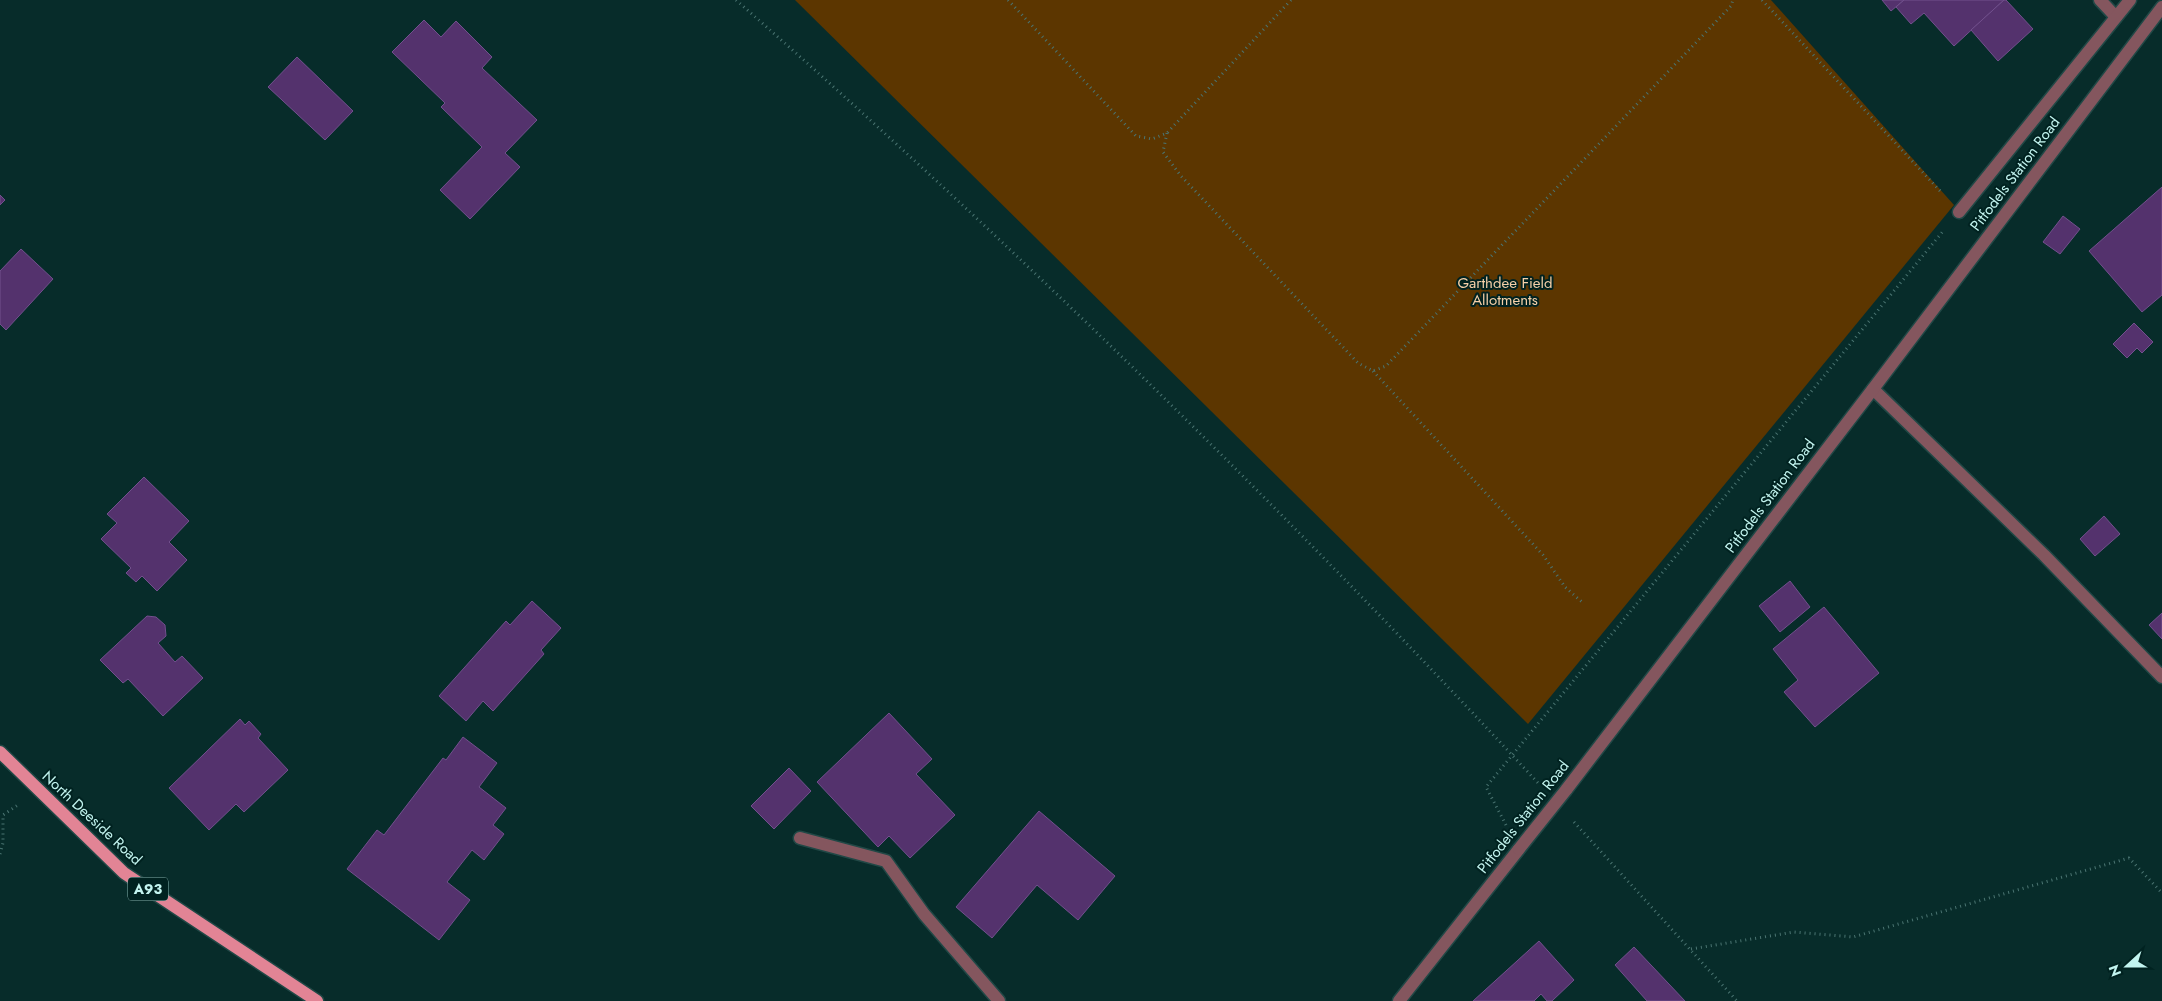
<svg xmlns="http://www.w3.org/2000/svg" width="2162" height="1001" font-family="Jost,sans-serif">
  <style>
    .green { fill: #5c3600 }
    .building { fill: #54326d; stroke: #72508d }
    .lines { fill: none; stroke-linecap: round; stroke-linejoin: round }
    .minor-casing { stroke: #214846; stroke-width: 15 }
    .major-casing { stroke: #214846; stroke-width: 15 }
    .path { stroke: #4b7572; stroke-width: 3; stroke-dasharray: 1 4; stroke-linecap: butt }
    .minor { stroke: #84565e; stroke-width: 12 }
    .major { stroke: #e28495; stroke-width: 12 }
    .minor-bridge-casing { stroke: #214846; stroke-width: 15; stroke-linecap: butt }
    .minor-bridge { stroke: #84565e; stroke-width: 12 }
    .labels { text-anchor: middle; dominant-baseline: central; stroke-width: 4; stroke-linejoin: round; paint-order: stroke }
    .shield { fill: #002220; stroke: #88b5b1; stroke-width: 1 }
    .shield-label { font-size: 14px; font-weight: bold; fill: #c2f4ef }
    .street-label { font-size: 15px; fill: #c2f4ef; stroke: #002220 }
    .park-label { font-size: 15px; fill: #f5d0a8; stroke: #002220 }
  </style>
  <rect width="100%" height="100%" fill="#072c2a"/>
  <polygon class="green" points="795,0 1771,0 1954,205 1528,724"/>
  <g class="building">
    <polygon points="1882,0 1904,0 1891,11"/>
    <polygon points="1904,0 2004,0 1954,46 1924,13 1911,24 1896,7"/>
    <polygon points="2004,0 2006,0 2033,29 1998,61 1971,30"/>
    <polygon points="424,20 441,37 456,21 492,57 482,68 537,120 505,153 520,167 470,219 440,190 482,147 441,107 445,103 392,52"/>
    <polygon points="297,57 353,111 325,140 268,87"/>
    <polygon points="2162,187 2162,295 2142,312 2089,251"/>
    <polygon points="0,195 5,200 0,205"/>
    <polygon points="2063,216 2080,229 2060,254 2043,242"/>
    <polygon points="21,249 53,279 6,330 0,324 0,271"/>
    <polygon points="2134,323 2153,342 2142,353 2137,348 2127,358 2113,344"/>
    <polygon points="144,477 189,521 169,542 187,560 157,591 142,576 136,582 126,573 131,568 101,539 117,523 107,514"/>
    <polygon points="2104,516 2120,534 2095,556 2080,539"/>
    <polygon points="1790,581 1810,607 1780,632 1759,606"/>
    <polygon points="532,601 561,628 541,650 544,654 493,711 483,701 466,721 439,696 506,621 510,625"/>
    <polygon points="1824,607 1879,673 1815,727 1784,692 1798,680 1773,649"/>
    <polygon points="2162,613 2162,639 2149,625"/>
    <polygon points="147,616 156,617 165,625 166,636 158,643 175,662 182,656 203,678 163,716 128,679 123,683 100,660"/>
    <polygon points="889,713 932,759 916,774 955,815 910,858 889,836 878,847 817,782"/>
    <polygon points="240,719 245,725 249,721 261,734 258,738 288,770 244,812 236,804 209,830 169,788"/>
    <polygon points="463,737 497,763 479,787 506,808 493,825 504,834 484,860 472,850 447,882 470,900 439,940 347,869 377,830 384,835 443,758 446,760"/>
    <polygon points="789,768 811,791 774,829 751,806"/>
    <polygon points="1039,811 1115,876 1078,920 1037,885 992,938 956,907"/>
    <polygon points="1539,941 1574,980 1552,1001 1547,1001 1541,994 1534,1001 1473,1001"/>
    <polygon points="1634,947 1685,1001 1647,1001 1615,965"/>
  </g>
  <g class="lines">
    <g class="minor-casing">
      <g id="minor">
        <polyline points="2100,0 2116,17"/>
        <polyline points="1959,212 2130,0"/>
        <polyline points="1873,389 2044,555 2162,677"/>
        <polyline points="1566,790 1873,389 2162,7"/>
        <polyline points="800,838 886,861 924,914 999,1001"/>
        <polyline points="1399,1001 1519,849"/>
      </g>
    </g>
    <g class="major-casing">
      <polyline id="major" points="0,752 124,873 317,1001"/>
    </g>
    <g class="path">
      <path d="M736,0C1017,247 1285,510 1539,784"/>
      <polyline points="1008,0 1136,136 1152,139 1167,133 1291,0"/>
      <polyline points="1762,0 1942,193"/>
      <polyline points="1167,133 1163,152 1181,176 1358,363 1373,371 1386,366 1731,6 1733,0"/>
      <polyline points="1373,371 1543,555 1565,587 1582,602"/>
      <polyline points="1574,822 1737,1001"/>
      <polyline points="1506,825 1486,787 1944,230"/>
      <polyline points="0,854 3,843 3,815 18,805"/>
      <polyline points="1691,949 1794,932 1853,937 2129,858 2162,893"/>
    </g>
    <use href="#minor" class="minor"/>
    <use href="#major" class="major"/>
    <g class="minor-bridge-casing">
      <polyline id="minor-bridge" points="1519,849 1566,790"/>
    </g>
    <use href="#minor-bridge" class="minor-bridge"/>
  </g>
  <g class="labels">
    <rect class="shield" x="128" y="877.5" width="40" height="23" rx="4"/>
    <g class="shield-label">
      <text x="148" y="889">A93</text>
    </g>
    <g class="street-label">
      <text transform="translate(2015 174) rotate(-53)">Pitfodels Station Road</text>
      <text transform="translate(1770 496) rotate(-53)">Pitfodels Station Road</text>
      <text transform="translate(1523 817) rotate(-52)">Pitfodels Station Road</text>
      <text transform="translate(92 818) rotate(43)">North Deeside Road</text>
    </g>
    <g class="park-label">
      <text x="1505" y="283">Garthdee Field<tspan x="1505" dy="17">Allotments</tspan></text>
    </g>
  </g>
  <g transform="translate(2127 966) rotate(249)" stroke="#002220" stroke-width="4" paint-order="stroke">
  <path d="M0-4L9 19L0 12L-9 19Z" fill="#c2f4ef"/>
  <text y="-8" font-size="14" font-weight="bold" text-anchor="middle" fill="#c2f4ef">N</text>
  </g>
</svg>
